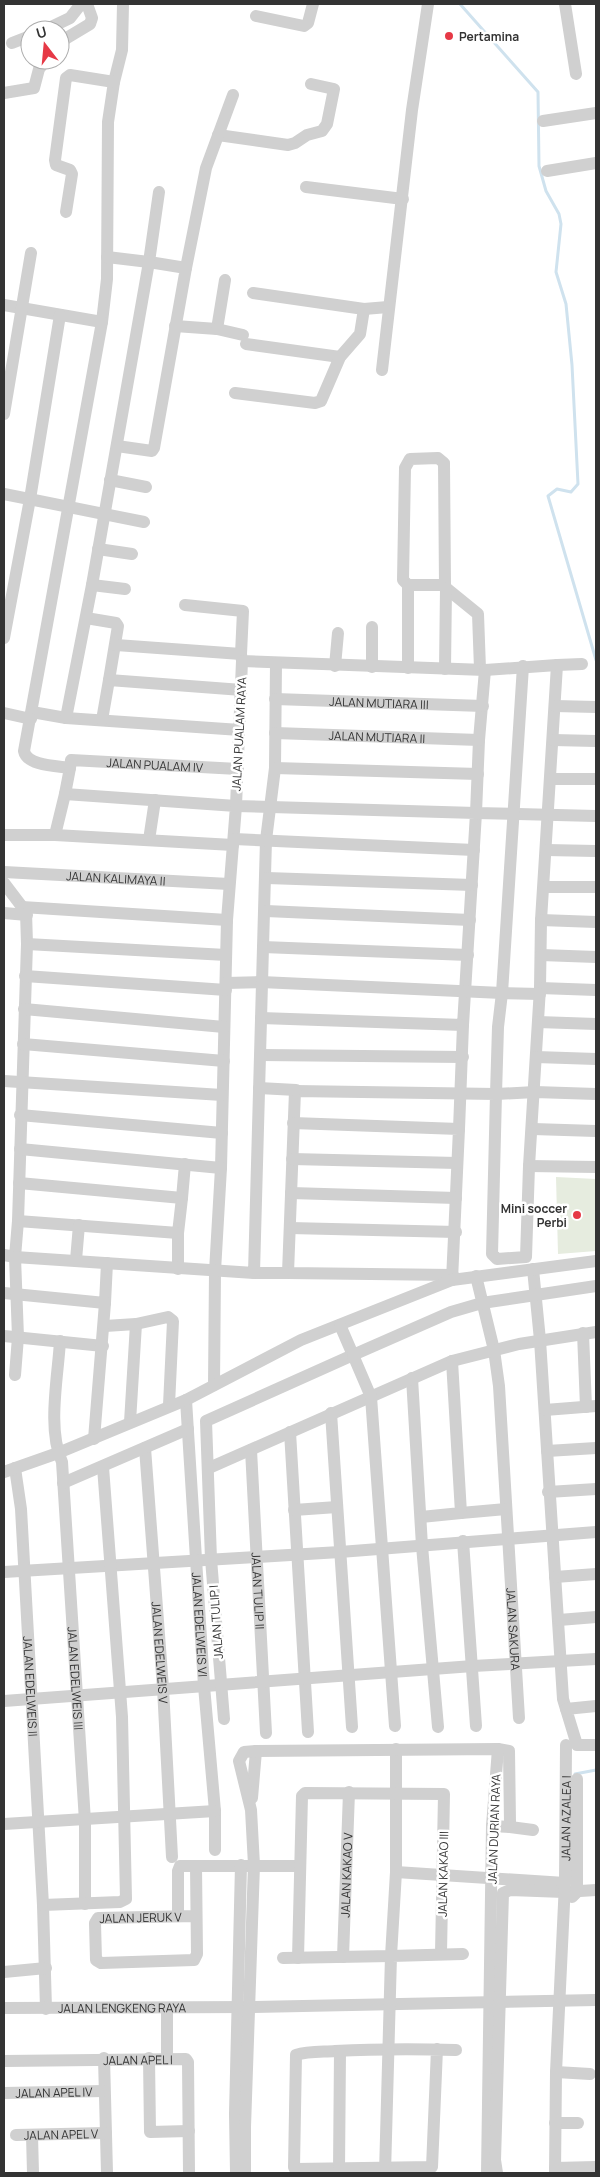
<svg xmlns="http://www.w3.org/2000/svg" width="600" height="2177" font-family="Manrope,sans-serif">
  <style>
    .grass { fill: #e6ecdf }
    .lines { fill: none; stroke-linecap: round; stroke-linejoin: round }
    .stream { stroke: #cfe2ee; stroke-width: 3 }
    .minor { stroke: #d0d0d0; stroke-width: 12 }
    .poi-dot { fill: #e63946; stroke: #fff; stroke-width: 2 }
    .labels { text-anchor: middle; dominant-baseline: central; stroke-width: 5; stroke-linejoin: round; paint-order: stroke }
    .poi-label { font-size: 12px; font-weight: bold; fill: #333; stroke: #fff; text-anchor: start }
    .street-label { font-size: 12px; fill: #333; stroke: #fff }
  </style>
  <rect width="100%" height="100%" fill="#fff"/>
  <polygon class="grass" points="556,1177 596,1179 596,1251 558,1254"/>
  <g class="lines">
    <g class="stream">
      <polyline points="460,4 538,92 539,166 546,191 559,214 561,224 556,272 566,304 572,365 578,484 571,492 557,489 548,496 596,660"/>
      <polyline points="575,1774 596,1770"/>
    </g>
    <g class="minor">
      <path d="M123,4L122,50L114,82L108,122L107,279L102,322L24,751C27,766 57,766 70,768L65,794L236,806L227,920L221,1168L215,1271L214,1385"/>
      <polyline points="565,4 576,74"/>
      <polyline points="256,16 304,26 308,23 313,4"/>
      <polyline points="45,30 70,18 81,4"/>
      <polyline points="60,42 90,24 92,18 87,4"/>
      <polyline points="12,43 30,36"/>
      <polyline points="4,93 34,88 39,69 46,60"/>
      <polyline points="543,121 596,113"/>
      <polyline points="218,135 288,145 295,143 307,135 322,131 327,124 334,89 311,84"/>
      <polyline points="547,171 596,163"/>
      <polyline points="306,187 403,199"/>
      <polyline points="66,212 72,174 70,170 56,165 55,160 66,78 70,75 114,82"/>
      <polyline points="186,268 206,168 233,95"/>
      <polyline points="253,293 364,309 388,307"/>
      <polyline points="4,305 102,322"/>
      <polyline points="175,326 217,329 225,280"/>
      <polyline points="217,329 243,335"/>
      <polyline points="246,344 340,357"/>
      <polyline points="382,370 412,110 428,4"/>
      <polyline points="235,393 315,403 321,401 340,357 360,334 364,309"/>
      <polyline points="4,414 31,253"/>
      <polyline points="117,446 152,451 154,448 186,268 149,262 159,192"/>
      <polyline points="110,480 146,487"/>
      <polyline points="4,494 144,522"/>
      <polyline points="98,549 132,554"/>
      <polyline points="92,585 125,589"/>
      <polyline points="445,585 408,585 403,580 405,468 410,459 438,458 444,463 445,585 446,588 478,614 480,669"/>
      <polyline points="185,605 243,611 241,654"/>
      <polyline points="86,618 116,623 118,626 109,680"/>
      <polyline points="372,627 372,667"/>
      <polyline points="4,638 30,499 60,315"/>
      <polyline points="116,645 241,654 242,661 485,670 557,665 541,920 540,988 529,1166 526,1257 497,1259 492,1254 496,1094 295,1091 288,1273 453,1275"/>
      <polyline points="242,661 236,806 476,813 463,1025 261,1018"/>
      <polyline points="276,663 275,768 266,840 263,947 468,955"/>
      <polyline points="557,665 582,664"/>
      <polyline points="335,666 338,633"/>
      <polyline points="408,668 408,585"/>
      <polyline points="445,669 446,588"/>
      <polyline points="485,670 479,740 476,813 596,816"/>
      <path id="s1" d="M275,699L483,706"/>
      <polyline points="555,706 596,707"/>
      <polyline points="32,712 66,718 240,730"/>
      <polyline points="4,713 31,719"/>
      <polyline points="66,718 92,585 149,262 107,257"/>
      <polyline points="102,720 109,680 242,690"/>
      <path id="s2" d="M275,733L479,740"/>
      <polyline points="553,740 596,741"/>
      <path id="s3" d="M70,768L71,760L238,769"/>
      <polyline points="275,768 478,774"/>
      <polyline points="550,779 596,779"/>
      <polyline points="65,794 55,835 233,845"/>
      <polyline points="4,835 55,835"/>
      <polyline points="234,839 474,850"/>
      <polyline points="149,840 155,800"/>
      <polyline points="546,850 596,851"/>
      <path id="s4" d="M4,872L229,884"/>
      <polyline points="267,878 472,885"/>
      <polyline points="4,883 26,912 27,944 18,1221 15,1257 4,1255"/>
      <polyline points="544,887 596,887"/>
      <polyline points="22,907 227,920"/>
      <polyline points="266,911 470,920"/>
      <polyline points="4,913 27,915"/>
      <polyline points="541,920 596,922"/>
      <polyline points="27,944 226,955"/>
      <polyline points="541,955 596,957"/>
      <polyline points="25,976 226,990"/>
      <polyline points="226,983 261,982 502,993 523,666"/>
      <polyline points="540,988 596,990"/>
      <polyline points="540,994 502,993 498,1027 496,1094 535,1092 596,1094"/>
      <polyline points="24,1009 224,1027"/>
      <polyline points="538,1022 596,1024"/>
      <polyline points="23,1044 224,1061"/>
      <polyline points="261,1055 463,1057"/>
      <polyline points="536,1057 596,1059"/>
      <polyline points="4,1081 222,1095"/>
      <polyline points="259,1088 296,1090"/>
      <polyline points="20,1115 222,1133"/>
      <polyline points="293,1123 459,1129 452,1280"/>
      <polyline points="459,1129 463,1025"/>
      <polyline points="533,1129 596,1131"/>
      <polyline points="20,1149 221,1168"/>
      <polyline points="292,1159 457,1163"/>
      <polyline points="529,1166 596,1167"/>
      <polyline points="291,1193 456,1198"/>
      <polyline points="182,1198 185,1164"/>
      <polyline points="18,1221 178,1233 182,1198 19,1183"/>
      <polyline points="290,1228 456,1232"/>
      <polyline points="178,1233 178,1269"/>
      <polyline points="76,1260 79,1225"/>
      <polyline points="533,1269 540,1340 563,1699 566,1709"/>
      <polyline points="254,1273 288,1273"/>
      <path id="s5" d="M476,1276L494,1350L499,1386L519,1718"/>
      <polyline points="4,1293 105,1303 107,1263"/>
      <polyline points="136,1324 168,1317 173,1321 169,1405"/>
      <polyline points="105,1326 136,1324 130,1422"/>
      <polyline points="583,1333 586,1407"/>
      <polyline points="4,1336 103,1346"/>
      <path id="s6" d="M60,1341C58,1377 47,1429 62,1462L85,1821V1904"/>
      <polyline points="15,1375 18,1337 15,1257 254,1273 263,947"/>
      <polyline points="412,1378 422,1546 438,1727"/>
      <path id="s7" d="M186,1400L204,1686L215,1811V1850"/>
      <polyline points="545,1410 596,1406"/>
      <polyline points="331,1413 352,1727"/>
      <polyline points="290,1432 308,1732"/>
      <polyline points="94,1439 105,1303"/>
      <path id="s8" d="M145,1448L163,1688L172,1857"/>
      <path id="s9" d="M251,1450L266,1733"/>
      <polyline points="547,1451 596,1448"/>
      <path id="s10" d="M15,1468L21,1509L43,1905L46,2009"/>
      <polyline points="209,1468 452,1361 519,1344 596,1332"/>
      <polyline points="4,1472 58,1453 186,1400 301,1340 452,1280 596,1261"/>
      <polyline points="63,1483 188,1429"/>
      <polyline points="548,1492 596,1489"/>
      <polyline points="294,1510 337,1507"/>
      <polyline points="461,1513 506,1509"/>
      <polyline points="421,1517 461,1513 452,1361"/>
      <polyline points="463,1541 476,1726"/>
      <polyline points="4,1572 340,1552 596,1532"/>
      <polyline points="555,1577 596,1574"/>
      <polyline points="559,1620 596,1617"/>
      <polyline points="4,1701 473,1666 596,1659"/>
      <polyline points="596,1706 566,1709 577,1745 596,1745"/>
      <polyline points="224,1719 211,1559 206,1421 353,1355 340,1325"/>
      <polyline points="395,1726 371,1397 353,1355 451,1312 482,1303 596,1286"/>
      <polyline points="252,1798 256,1751"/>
      <polyline points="4,1824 215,1811"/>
      <polyline points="492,1826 510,1827 510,1823 509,1751 498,1749"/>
      <polyline points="510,1827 533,1830"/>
      <path id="s11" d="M196,1866L197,1954L194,1960L101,1963L96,1960L95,1923L98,1918L196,1916"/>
      <polyline points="396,1872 565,1883"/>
      <polyline points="572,1897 577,1892 577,1779"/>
      <polyline points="43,1905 120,1902 126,1899 122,1717 103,1467"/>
      <polyline points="178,1916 178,1871 180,1866 299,1866"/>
      <path id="s12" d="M343,1957L349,1792"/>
      <polyline points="283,1958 391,1956 396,1872 396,1749"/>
      <polyline points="298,1958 302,1796 305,1793 444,1794 441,1953"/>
      <polyline points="4,1972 46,1968"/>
      <path id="s13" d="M4,2008L250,2007L596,2000"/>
      <polyline points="167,2008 167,2058"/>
      <path d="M437,2049L432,2167L295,2169L294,2167L296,2055C308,2051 323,2052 335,2051C375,2049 416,2049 456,2050"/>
      <polyline points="104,2058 107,2173"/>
      <polyline points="149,2058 150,2132 189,2131"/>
      <path id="s14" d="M4,2061L186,2059L188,2062L189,2173"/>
      <polyline points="556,2072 590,2074"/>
      <path id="s15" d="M4,2093L104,2091"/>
      <polyline points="555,2123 578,2123"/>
      <path id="s16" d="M16,2135L106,2133"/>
      <polyline points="32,2135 33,2173"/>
      <polyline points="555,2168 596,2167"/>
      <polyline points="339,2170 340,2051"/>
      <polyline points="236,2173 235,2114 241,1865"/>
      <polyline points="245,2173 245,2127 254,1865 251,1810 239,1761 244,1752 256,1751 498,1749 492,1826 487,2173"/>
      <polyline points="385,2173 391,1956 463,1954"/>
      <polyline points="497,2173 495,2160 503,1893 510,1890 564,1892 596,1890"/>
      <path id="s17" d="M555,2173L556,2072L565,1883L566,1745"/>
    </g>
  </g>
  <g class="poi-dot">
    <circle cx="449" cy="36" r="5"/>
    <circle cx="577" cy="1215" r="5"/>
  </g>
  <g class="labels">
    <g class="poi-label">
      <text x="459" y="36">Pertamina</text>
      <text x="567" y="1208" text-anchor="end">Mini soccer<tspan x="567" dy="14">Perbi</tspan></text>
    </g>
    <g class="street-label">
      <text stroke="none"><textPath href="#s1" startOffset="104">JALAN MUTIARA III</textPath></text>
      <text transform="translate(239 734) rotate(-87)">JALAN PUALAM RAYA</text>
      <text stroke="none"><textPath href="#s2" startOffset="102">JALAN MUTIARA II</textPath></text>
      <text stroke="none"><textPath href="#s3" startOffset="92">JALAN PUALAM IV</textPath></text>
      <text stroke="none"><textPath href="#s4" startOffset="112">JALAN KALIMAYA II</textPath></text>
      <text stroke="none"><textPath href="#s9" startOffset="141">JALAN TULIP II</textPath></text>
      <text transform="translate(216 1622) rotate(-94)">JALAN TULIP I</text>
      <text stroke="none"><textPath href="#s7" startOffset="225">JALAN EDELWEIS VI</textPath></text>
      <text stroke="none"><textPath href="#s5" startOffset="356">JALAN SAKURA</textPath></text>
      <text stroke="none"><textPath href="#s8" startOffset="205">JALAN EDELWEIS V</textPath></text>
      <text stroke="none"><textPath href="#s6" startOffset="339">JALAN EDELWEIS III</textPath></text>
      <text stroke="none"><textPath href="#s10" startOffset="219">JALAN EDELWEIS II</textPath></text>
      <text stroke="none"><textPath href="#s17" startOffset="355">JALAN AZALEA I</textPath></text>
      <text transform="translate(494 1829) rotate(-88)">JALAN DURIAN RAYA</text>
      <text transform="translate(443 1874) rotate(-89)">JALAN KAKAO III</text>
      <text stroke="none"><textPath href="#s12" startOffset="82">JALAN KAKAO V</textPath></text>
      <text stroke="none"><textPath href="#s11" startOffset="279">JALAN JERUK V</textPath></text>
      <text stroke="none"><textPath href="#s13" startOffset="118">JALAN LENGKENG RAYA</textPath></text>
      <text stroke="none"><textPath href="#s14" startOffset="134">JALAN APEL I</textPath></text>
      <text stroke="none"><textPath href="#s15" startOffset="50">JALAN APEL IV</textPath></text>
      <text stroke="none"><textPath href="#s16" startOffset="45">JALAN APEL V</textPath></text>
    </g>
  </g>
  <rect width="600" height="2177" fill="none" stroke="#333333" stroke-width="10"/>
  <g transform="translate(45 45) rotate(344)"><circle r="24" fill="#ffffff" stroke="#adadad"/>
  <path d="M0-4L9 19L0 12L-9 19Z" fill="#e63946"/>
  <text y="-8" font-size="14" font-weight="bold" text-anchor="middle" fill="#333333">U</text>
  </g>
</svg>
